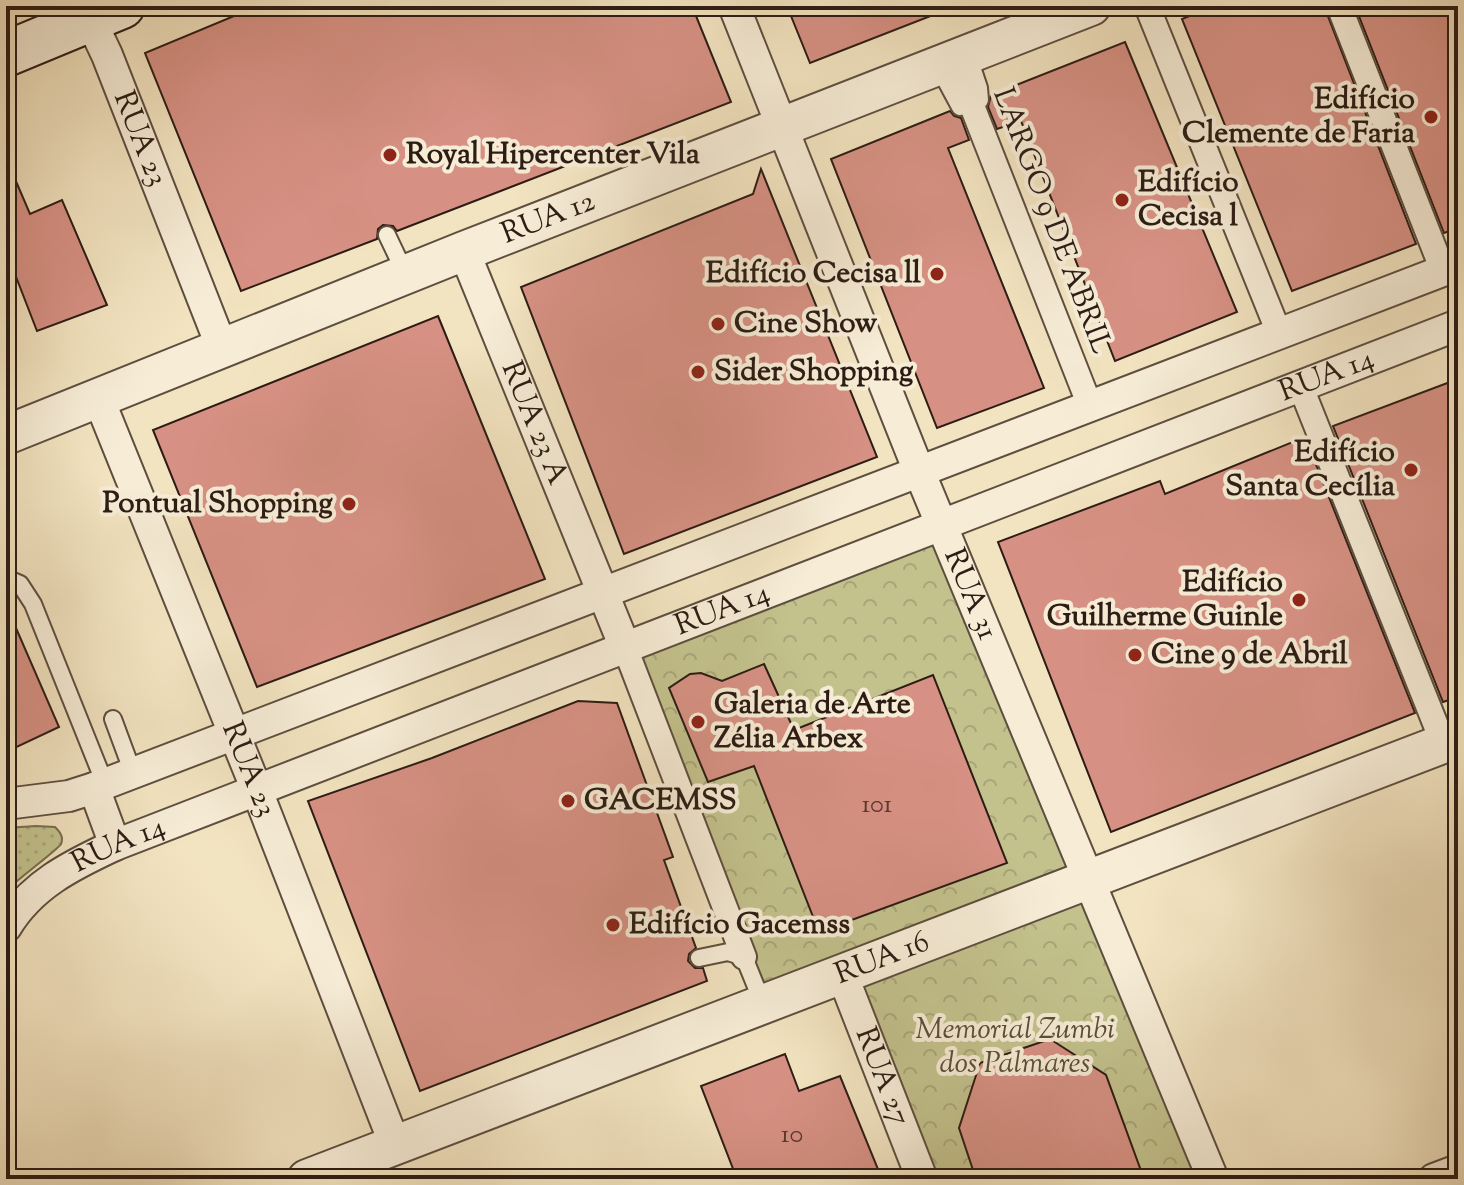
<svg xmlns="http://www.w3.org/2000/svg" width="1464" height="1185" font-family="'Sorts Mill Goudy',serif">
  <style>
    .grass { fill: url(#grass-dots); stroke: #786f50; stroke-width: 2 }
    .forest { fill: url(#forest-crowns); stroke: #786f50; stroke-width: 2 }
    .building { fill: #d79184; stroke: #2c1c14; stroke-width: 2 }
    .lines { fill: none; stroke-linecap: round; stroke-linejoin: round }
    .service-casing { stroke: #5e4e3f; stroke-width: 20 }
    .pedestrian-casing { stroke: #5e4e3f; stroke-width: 28 }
    .minor-casing { stroke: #5e4e3f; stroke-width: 34 }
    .tertiary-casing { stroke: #5e4e3f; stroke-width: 42 }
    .secondary-casing { stroke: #2c1c14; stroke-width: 48 }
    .service { stroke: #f7edd7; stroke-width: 16 }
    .pedestrian { stroke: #f7edd7; stroke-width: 24 }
    .minor { stroke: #f7edd7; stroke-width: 30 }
    .tertiary { stroke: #f7edd7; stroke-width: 38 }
    .secondary { stroke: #f7edd7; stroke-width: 44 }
    .poi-dot { fill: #8f2418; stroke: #f7edd7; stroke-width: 3 }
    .labels { text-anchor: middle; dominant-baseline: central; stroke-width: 8; stroke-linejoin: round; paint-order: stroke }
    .number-label { font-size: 26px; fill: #573930 }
    .poi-label { font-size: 30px; font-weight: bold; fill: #2c1c14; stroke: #f7edd7; text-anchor: start }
    .street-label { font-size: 30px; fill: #2c1c14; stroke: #f7edd7 }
    .park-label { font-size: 30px; font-style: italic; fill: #594e38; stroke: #f7edd7 }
  </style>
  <defs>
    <pattern id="grass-dots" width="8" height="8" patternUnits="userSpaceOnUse" patternTransform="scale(2)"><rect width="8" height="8" fill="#c3c28d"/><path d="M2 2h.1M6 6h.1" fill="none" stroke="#a8a679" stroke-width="1.8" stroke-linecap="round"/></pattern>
    <pattern id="forest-crowns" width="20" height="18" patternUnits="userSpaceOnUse" patternTransform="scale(2)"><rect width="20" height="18" fill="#c3c28d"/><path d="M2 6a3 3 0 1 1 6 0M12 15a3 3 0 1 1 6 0" fill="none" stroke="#a8a679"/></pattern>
  </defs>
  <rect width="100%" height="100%" fill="#f3e4c1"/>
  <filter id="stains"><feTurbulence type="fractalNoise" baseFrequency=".0025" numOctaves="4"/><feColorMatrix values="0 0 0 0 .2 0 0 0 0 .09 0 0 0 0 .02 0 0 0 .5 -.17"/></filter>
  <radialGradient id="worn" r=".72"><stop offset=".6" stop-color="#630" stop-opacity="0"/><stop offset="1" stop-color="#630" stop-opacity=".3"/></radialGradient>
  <path class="grass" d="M36,826L55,827C60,832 64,837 61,844C60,848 15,881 6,891V828Z"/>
  <polygon class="forest" points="941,523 1213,1179 922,1179 842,974 763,1004 624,646"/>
  <g class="building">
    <polygon points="258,6 692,6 731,102 397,231 393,226 383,225 378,229 377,239 241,291 145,53"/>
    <polygon points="787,6 951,6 951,8 810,63"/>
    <polygon points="1214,6 1324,6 1416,244 1292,291 1182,19"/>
    <polygon points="1355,6 1458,6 1458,228 1444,233"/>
    <polygon points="1125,42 1237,312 1115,361 1021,121 997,129 988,107 991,95"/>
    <polygon points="950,111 954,116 961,118 969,140 948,148 1044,388 937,428 831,159"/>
    <polygon points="6,158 30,214 62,200 107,305 37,331 6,251"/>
    <polygon points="761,169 877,457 624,554 521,287 753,194"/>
    <polygon points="438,316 545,579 257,687 153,430"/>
    <polygon points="1458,379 1458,697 1443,702 1333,426"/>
    <polygon points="1305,437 1415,713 1111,832 998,542 1160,481 1165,494"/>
    <polygon points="6,605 59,727 6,752"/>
    <polygon points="764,664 794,730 933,675 1007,863 819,932 754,766 708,782 669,688 690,674 701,673 722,681"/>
    <polygon points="578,701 617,703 673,857 664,860 696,948 689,954 688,961 695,968 703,968 707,981 420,1091 308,801 432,758"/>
    <polygon points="1050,1039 1106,1075 1144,1179 976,1179 959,1128 980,1063"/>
    <polygon points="785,1054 799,1091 840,1076 882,1179 737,1179 701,1086"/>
  </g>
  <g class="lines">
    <g class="service-casing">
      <g id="service">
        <polyline points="968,55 979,88 980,100"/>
        <polyline points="938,66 960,107"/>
        <polyline points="387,235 406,275"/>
        <polyline points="6,578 20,584 33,604 105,784"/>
        <polyline points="113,719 133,773"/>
        <polyline points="699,958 728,952 744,957 763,1004"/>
      </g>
    </g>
    <g class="pedestrian-casing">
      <g id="pedestrian">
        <polyline points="1147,6 1279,333"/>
        <polyline points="1339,6 1443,271"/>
        <polyline points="954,60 1090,406"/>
        <polyline points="1300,385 1443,743"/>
        <polyline points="624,645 744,957"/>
      </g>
    </g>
    <g class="minor-casing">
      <g id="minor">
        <path id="s1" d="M734,6L912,454L1213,1179"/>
        <path id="s2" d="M90,19L107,55L222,348"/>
        <path id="s3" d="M464,251L624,645"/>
        <path id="s4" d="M98,397L256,788L395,1145"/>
        <polyline points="94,788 115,845"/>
        <polyline points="6,804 69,796 94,788 1458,265"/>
        <path id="s5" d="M6,927C31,885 72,865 115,845L1458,325"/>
        <path id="s6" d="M842,974L922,1179"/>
        <polyline points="1434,1179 1458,1170"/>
      </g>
    </g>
    <g class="tertiary-casing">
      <g id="tertiary">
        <path id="s7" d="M6,435L464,251L1091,6"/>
        <path id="s8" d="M307,1179L1458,738"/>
      </g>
    </g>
    <g class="secondary-casing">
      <polyline id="secondary" points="6,54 122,6"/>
    </g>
    <use href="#service" class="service"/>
    <use href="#pedestrian" class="pedestrian"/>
    <use href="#minor" class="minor"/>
    <use href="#tertiary" class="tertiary"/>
    <use href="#secondary" class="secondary"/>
  </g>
  <g class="poi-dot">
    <circle cx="1431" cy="117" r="8"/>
    <circle cx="390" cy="155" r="8"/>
    <circle cx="1122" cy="200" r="8"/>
    <circle cx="937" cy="274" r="8"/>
    <circle cx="718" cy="324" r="8"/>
    <circle cx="698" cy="372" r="8"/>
    <circle cx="1411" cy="470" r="8"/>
    <circle cx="349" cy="504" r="8"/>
    <circle cx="1299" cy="600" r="8"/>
    <circle cx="1135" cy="655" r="8"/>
    <circle cx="698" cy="722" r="8"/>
    <circle cx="568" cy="801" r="8"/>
    <circle cx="613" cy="925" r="8"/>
  </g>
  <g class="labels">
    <g class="number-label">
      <text x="877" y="805">101</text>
      <text x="792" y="1135">10</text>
    </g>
    <g class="poi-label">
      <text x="1415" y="100" text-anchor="end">Edifício<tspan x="1415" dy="34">Clemente de Faria</tspan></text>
      <text x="406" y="155">Royal Hipercenter Vila</text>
      <text x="1138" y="183">Edifício<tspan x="1138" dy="34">Cecisa l</tspan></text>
      <text x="921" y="274" text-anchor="end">Edifício Cecisa ll</text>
      <text x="734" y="324">Cine Show</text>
      <text x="714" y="372">Sider Shopping</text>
      <text x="1395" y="453" text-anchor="end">Edifício<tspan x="1395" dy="34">Santa Cecília</tspan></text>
      <text x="333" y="504" text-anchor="end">Pontual Shopping</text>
      <text x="1283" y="583" text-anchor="end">Edifício<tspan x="1283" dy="34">Guilherme Guinle</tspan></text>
      <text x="1151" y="655">Cine 9 de Abril</text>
      <text x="714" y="705">Galeria de Arte<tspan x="714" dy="34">Zélia Arbex</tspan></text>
      <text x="584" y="801">GACEMSS</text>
      <text x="629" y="925">Edifício Gacemss</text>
    </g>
    <g class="street-label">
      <text stroke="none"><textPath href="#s2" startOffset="130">RUA 23</textPath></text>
      <text stroke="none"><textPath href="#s7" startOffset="584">RUA 12</textPath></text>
      <text transform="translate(1051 221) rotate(69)">LARGO 9 DE ABRIL</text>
      <text stroke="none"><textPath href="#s5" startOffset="1438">RUA 14</textPath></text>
      <text stroke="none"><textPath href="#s3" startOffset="186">RUA 23 A</textPath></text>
      <text stroke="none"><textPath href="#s1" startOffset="634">RUA 31</textPath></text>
      <text stroke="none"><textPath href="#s5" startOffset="790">RUA 14</textPath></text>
      <text stroke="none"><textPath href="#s4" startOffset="402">RUA 23</textPath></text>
      <text stroke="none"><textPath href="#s5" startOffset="142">RUA 14</textPath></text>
      <text stroke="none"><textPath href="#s8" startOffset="616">RUA 16</textPath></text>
      <text stroke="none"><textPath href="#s6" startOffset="110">RUA 27</textPath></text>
    </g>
    <g class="park-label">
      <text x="1015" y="1030">Memorial Zumbi<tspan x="1015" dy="34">dos Palmares</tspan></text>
    </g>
  </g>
  <rect width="1464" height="1185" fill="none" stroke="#f3e4c1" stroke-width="32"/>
  <rect x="8" y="8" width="1448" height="1169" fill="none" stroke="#2c1c14" stroke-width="4"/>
  <rect x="16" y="16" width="1432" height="1153" fill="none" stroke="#2c1c14" stroke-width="2"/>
  <rect width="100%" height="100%" filter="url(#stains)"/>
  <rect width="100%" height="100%" fill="url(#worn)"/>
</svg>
